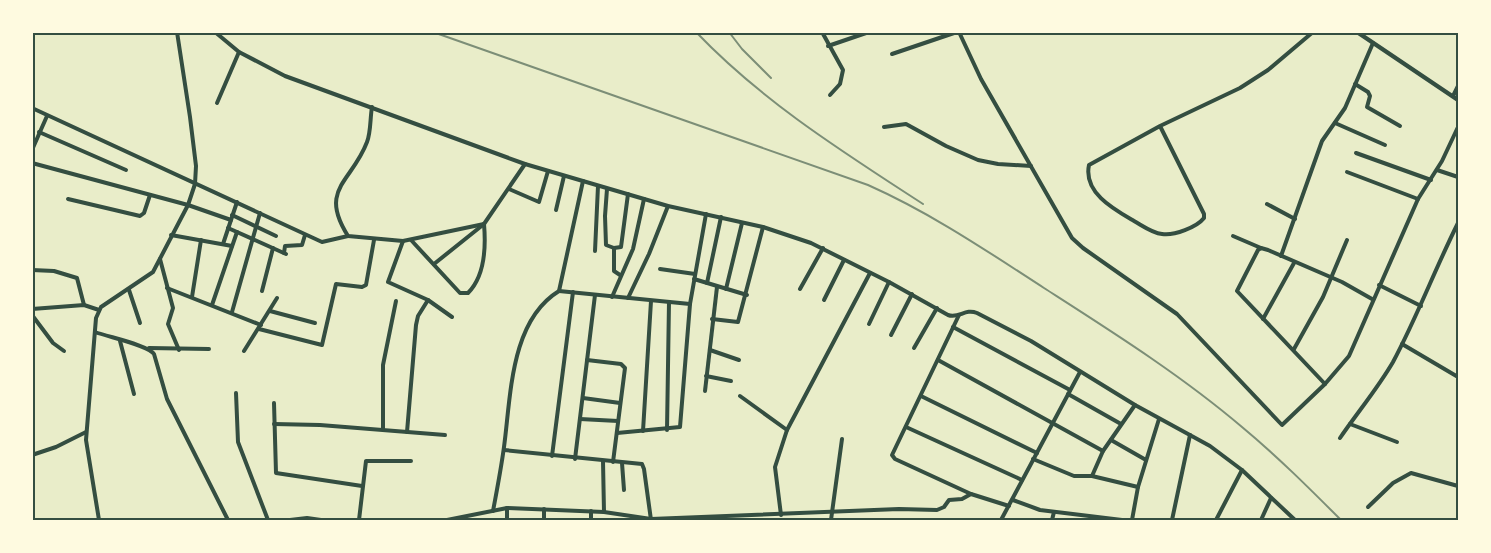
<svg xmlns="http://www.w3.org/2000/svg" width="1491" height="553" font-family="'Roboto Serif',serif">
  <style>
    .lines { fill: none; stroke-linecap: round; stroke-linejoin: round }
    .minor { stroke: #344e41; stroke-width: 4 }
    .tertiary { stroke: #344e41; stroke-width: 4.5 }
    .rail { stroke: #7c8e77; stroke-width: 2 }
    .neatline { fill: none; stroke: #344e41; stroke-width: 2 }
  </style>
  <rect width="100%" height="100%" fill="#e9edc9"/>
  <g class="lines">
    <g class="minor">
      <path d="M215,32L239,52L285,76L525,164L668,206L763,227L811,243L889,282L948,315C959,319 965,308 977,313L1031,341L1135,405L1210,446L1242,470L1295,520"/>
      <polyline points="822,32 843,70 840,84 830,95"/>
      <polyline points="959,32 981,79 1072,238 1083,248 1177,314 1282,425 1325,384 1349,356 1418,199 1442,161 1458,127"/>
      <polyline points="828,46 869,32"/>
      <polyline points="892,54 957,32"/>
      <polyline points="1355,84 1368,92 1370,96 1367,107 1400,126"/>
      <polyline points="1453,96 1458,86"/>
      <polyline points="217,103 239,52"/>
      <path d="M372,107C370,118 371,132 367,142C352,182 318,189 348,236L403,241L484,224"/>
      <polyline points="32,108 322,242 348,236"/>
      <polyline points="1335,123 1385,145"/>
      <path d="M1160,126L1204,214V218C1197,227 1174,236 1162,234C1152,233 1143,226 1134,221C1115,210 1083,193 1089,165L1160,126L1240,88L1268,70L1313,32"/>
      <polyline points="884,127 906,124 946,146 978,160 998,164 1031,166"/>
      <polyline points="39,132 126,170"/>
      <polyline points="32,150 47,116"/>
      <polyline points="1356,153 1431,180"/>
      <polyline points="32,163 188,205 231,220"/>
      <polyline points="1437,170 1458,177"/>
      <polyline points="1347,172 1418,199"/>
      <polyline points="509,189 539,202 548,171"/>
      <polyline points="607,189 605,216 606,245 614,248 621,247 628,194"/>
      <polyline points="68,199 140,216 144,213 150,195"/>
      <polyline points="1267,204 1295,219"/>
      <polyline points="556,210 564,176"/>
      <polyline points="232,215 276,236"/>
      <polyline points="228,228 286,254"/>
      <polyline points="171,235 232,246"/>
      <polyline points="1233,236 1261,248"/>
      <path d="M411,240L460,293H468C485,276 486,247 484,224"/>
      <polyline points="403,241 388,282 428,300 452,317"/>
      <polyline points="223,244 237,202"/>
      <polyline points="614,248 614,271 620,275"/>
      <polyline points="595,251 598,186"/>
      <polyline points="284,253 285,246 302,245 305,235"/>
      <polyline points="1281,256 1322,141 1345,108 1373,43"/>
      <polyline points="160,259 173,308 168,324 179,350"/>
      <polyline points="434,264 484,224 525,164"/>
      <polyline points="660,269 695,274"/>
      <polyline points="32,270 54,271 77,278 84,305"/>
      <polyline points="694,279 747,295"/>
      <polyline points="707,283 721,217"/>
      <polyline points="1379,285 1421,306"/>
      <polyline points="167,288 261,325"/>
      <polyline points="726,289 742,223"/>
      <polyline points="800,289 823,248"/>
      <polyline points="129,290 140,323"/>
      <polyline points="262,291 273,248"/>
      <polyline points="559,291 690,304"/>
      <polyline points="192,297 201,240"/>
      <polyline points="612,297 633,249 644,199"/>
      <polyline points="628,298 649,254 668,206"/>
      <polyline points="824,300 844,260"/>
      <polyline points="212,305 237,232"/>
      <polyline points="32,309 84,305 99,310"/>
      <polyline points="270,311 315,323"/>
      <polyline points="232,312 260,213"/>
      <polyline points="32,315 53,343 64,351"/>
      <polyline points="959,315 892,455 895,459 971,494 1009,506"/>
      <polyline points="712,319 738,322 763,227"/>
      <polyline points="1263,319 1294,263"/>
      <polyline points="869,324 889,282"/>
      <polyline points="953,327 1070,390"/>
      <polyline points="259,329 322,345 336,284 362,287 366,285 374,240"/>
      <path d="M95,332C108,337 148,345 154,354L167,399L228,520"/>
      <polyline points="891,335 912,294"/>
      <polyline points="120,341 134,394"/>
      <polyline points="1402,344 1458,377"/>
      <polyline points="149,348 209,349"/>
      <polyline points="914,348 937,308"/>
      <polyline points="1294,349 1323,297 1347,240"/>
      <polyline points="710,350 739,360"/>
      <polyline points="244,351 277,298"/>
      <polyline points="587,360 621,364 625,368 613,462"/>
      <polyline points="938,360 1103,451"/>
      <polyline points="706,376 731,381"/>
      <polyline points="1325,384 1237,291 1258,250 1261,248 1268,250 1342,282 1372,299"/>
      <polyline points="705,391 717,287"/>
      <polyline points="236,393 238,442 268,520"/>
      <polyline points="1068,394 1121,424"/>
      <polyline points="740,396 787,430"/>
      <polyline points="921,396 1037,453"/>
      <polyline points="583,398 620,403"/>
      <polyline points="274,403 276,473 362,486"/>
      <polyline points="580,419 618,421"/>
      <polyline points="274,424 320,425 445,435"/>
      <polyline points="1350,424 1397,442"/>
      <polyline points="906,427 1022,480"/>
      <polyline points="383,429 383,365 396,301"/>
      <polyline points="667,430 669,302"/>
      <polyline points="643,431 651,301"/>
      <polyline points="407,432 416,325 418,316 428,300"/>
      <polyline points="617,433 680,427 690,304 706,214"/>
      <path d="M1340,438C1357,413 1378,388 1393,362C1417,317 1435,269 1458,223"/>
      <polyline points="1111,440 1146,460"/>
      <polyline points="504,450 642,464 644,469 651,520"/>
      <polyline points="32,455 56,447 86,432"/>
      <polyline points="552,456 573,292"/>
      <polyline points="575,459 595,295"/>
      <polyline points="1033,459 1074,476 1092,476 1103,451 1135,405"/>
      <polyline points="603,461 604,512"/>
      <polyline points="622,463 624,490"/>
      <polyline points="1092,476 1138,487"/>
      <polyline points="1013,500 1040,510 1122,520"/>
      <polyline points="1368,507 1393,483 1411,473 1458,486"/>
      <polyline points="544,509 544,520"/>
      <path d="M493,511C497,490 501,469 504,447C511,396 510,321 559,291L583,181"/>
      <polyline points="591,511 591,520"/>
      <polyline points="781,515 775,467 787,430 870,273"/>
      <polyline points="99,520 86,440 96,318 101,307 153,272 188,205 195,184 196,166 190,117 177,32"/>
      <polyline points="290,520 307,518 321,520"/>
      <polyline points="359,520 366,461 411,461"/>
      <polyline points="447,520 507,508 604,512 651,519 899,509 937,510 944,507 949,500 962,499 971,494"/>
      <polyline points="507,520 507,508"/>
      <polyline points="831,520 842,439"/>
      <polyline points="1001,520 1080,372"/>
      <polyline points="1052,520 1054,512"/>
      <polyline points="1132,520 1138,487 1159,419"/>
      <polyline points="1172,520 1190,435"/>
      <polyline points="1216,520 1242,470"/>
      <polyline points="1261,520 1271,498"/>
    </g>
    <polyline class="tertiary" points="1357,32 1458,100"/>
    <g class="rail">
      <path d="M433,32L868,185C931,213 987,251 1044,288C1111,331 1181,375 1242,427C1277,456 1309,488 1341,520"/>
      <path d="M696,32C763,102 843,152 923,204"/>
      <polyline points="729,32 742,49 771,78"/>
    </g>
  </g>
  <rect width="1491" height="553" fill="none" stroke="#fefae0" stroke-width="68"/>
  <rect x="34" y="34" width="1423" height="485" class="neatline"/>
</svg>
